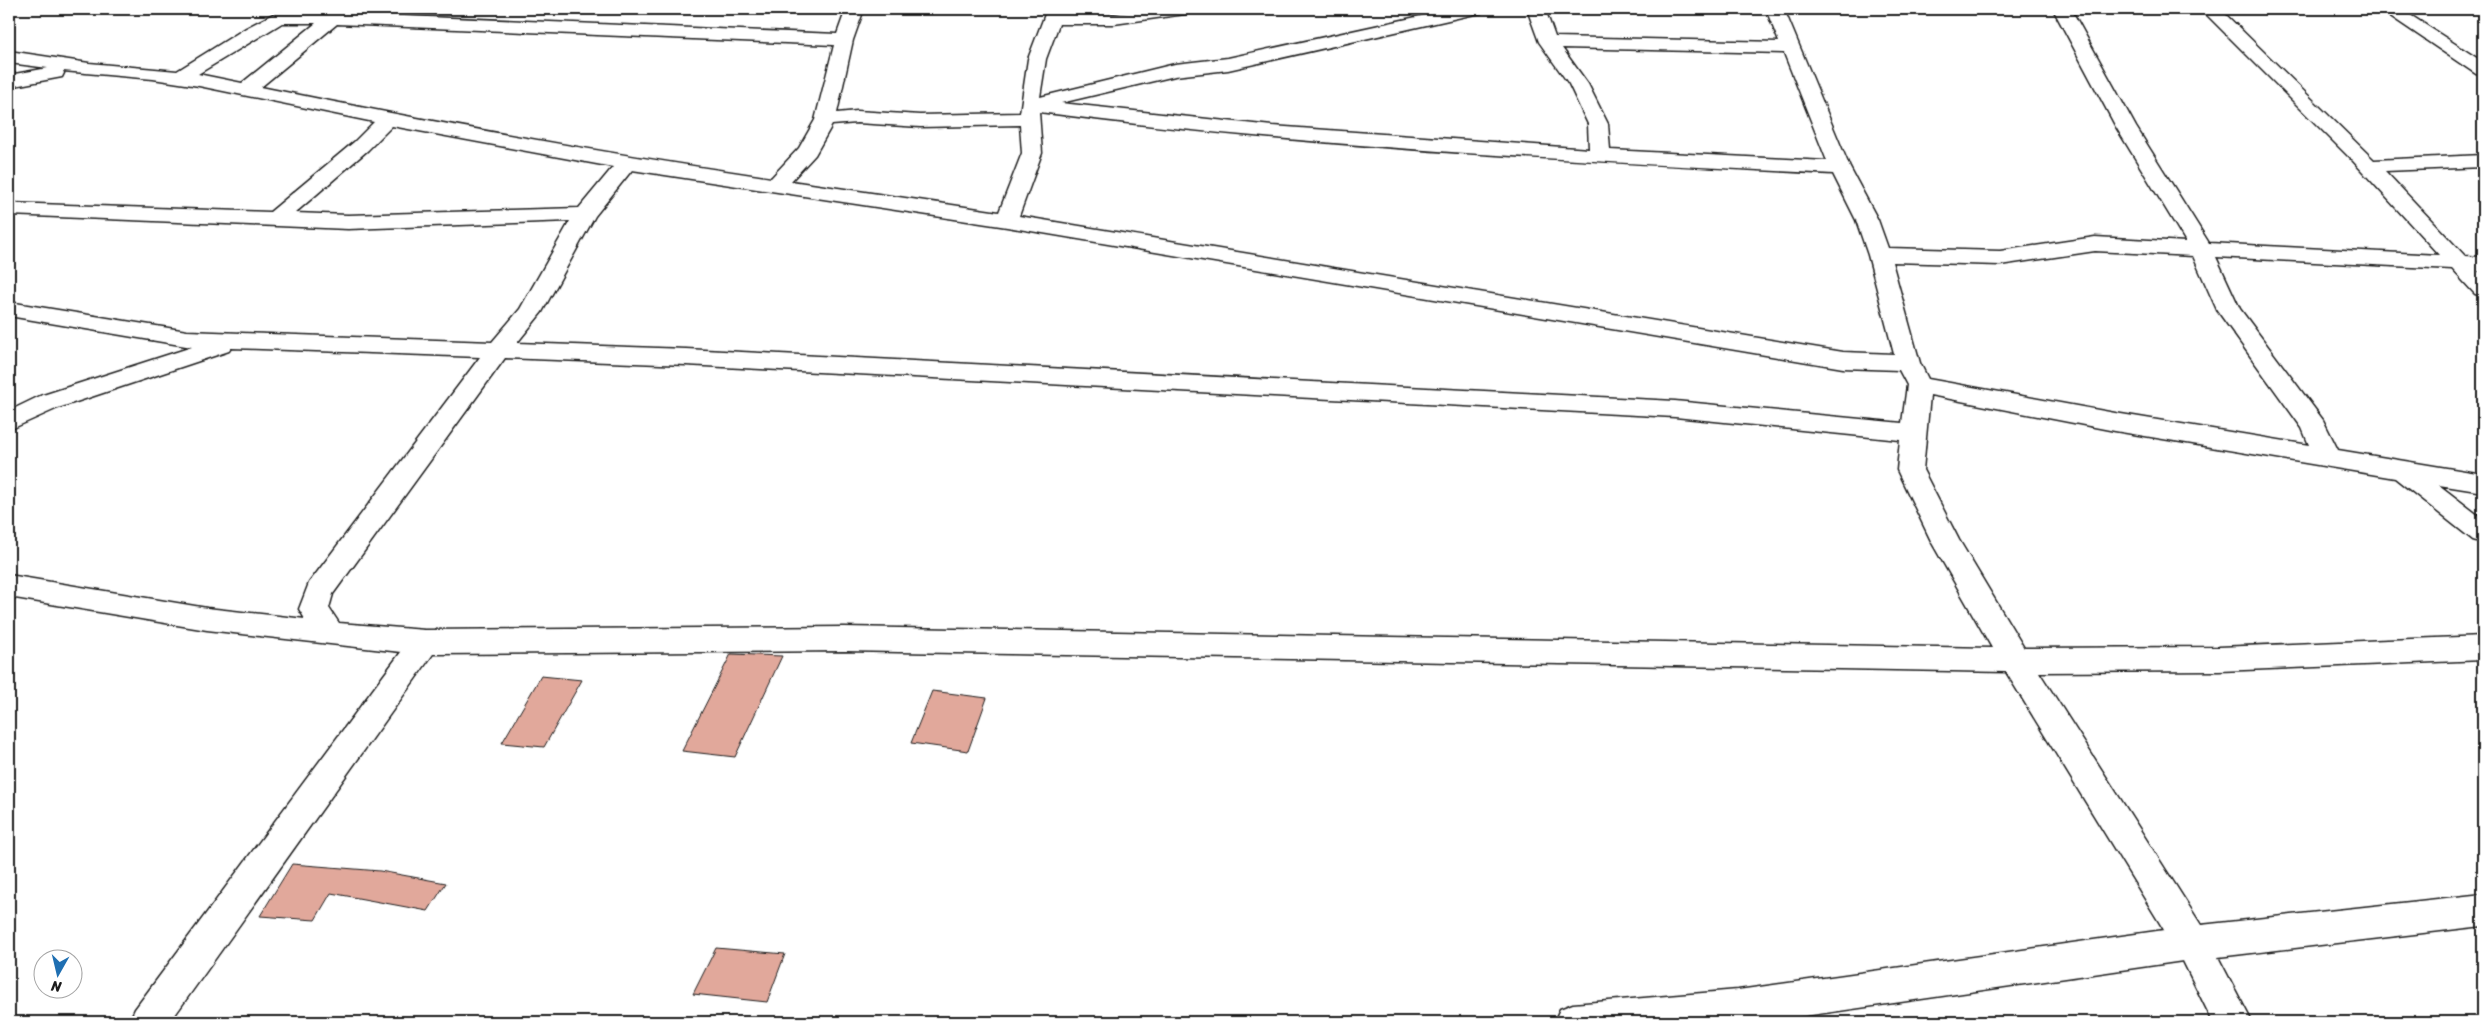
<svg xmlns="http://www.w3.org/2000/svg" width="2492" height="1031" font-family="Sriracha,sans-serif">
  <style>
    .building { fill: #e1a89b; stroke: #1c1c1c }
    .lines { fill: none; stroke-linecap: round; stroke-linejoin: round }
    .minor-casing { stroke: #1c1c1c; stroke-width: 3 }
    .minor { fill: #fff; fill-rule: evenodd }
  </style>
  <rect width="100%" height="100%" fill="#fff"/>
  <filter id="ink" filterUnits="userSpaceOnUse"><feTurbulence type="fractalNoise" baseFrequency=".02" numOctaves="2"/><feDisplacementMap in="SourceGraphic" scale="10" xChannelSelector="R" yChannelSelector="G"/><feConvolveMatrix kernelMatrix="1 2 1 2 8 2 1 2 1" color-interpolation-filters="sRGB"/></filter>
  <g filter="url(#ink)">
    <g class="building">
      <polygon points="731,654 782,656 735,757 682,751"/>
      <polygon points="541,676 582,680 544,747 502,743"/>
      <polygon points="932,691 987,698 968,751 911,743"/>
      <polygon points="292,864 380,871 446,883 428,911 331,893 315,920 260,916"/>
      <polygon points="716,948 785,954 767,1002 693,994"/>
    </g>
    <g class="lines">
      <g class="minor-casing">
        <g id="minor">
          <path d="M846,9H864L853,40L837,113L857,111L920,115L1020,113L1028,59L1047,9H1065L1063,14H1114L1149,9H1194L1191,13L1185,14L1114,24H1059L1046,59L1040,97L1175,64L1228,58L1453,9H1484L1481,13L1475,14L1228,70L1175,76L1061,103L1272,126L1589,149L1588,124L1569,84L1539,42L1527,9H1545L1555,37L1779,42L1766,9H1784L1850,168L1878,220L1888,248L2000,251L2095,237L2186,242L2116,127L2053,9H2071L2136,127L2209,243L2439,255L2353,161L2201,9H2220L2374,160L2483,155V167L2385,171L2465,256L2483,257V271H2478L2483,276V296L2475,294L2452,269L2216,257L2240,309L2323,420L2338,450L2483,474V492L2439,485L2483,519V543L2473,540L2395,478L2115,431L1930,395L1923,470L1959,540L2024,648L2219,647L2483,636V660L2219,671L2039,672L2201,925L2483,894V926L2218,957L2252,1022H2213L2183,961L1764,1022H1554L1560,1009L1573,1004L1738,990L2164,930L2006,672L844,651L433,654L170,1022H129L135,1009L401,652L207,630L9,597V575L207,608L305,619L299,609L309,583L480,357L231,348L229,351L58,408L9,430V411L40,396L192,347L9,316V302L187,331L492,342L520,309L570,221L348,229L9,215V203L270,212L354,142L374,122L199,86L153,79L63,71L64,73L62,77L9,87V75L48,68L9,63V51L89,63L177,71L246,28L273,14L333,13L837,34ZM282,23H316L242,83L198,74ZM337,24L834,45L815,120L799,148L771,178C600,153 430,122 261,87ZM1562,48L1784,53L1827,161L1610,150L1608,124L1588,84ZM1039,112C1303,147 1568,160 1833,174L1856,220L1868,255L1894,354L1843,352L1019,216L1042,153ZM857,123L920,127L1020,125L1022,153L999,212L791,181L815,155L832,125ZM392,126L613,167L579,208L348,215L295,213L368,150ZM632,170L1007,227L1843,368L1899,370L1907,385L1902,423L1675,401L686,349L517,343L542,312L595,216ZM2095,251L2193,256L2217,310L2302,428L2309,445L2115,413L1928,379L1920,363L1892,262L2000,265ZM505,358L686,365L1675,417L1900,440L1897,470L1932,543L1992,648L844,627L425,630L339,623L329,608L333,594Z"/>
          <polygon points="2380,9 2401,9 2483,62 2483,76 2476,74"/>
        </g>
      </g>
      <use href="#minor" class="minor"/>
    </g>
  </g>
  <rect width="2492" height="1031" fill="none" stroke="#fff" stroke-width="30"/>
  <rect x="15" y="15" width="2462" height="1001" fill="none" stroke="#1c1c1c" stroke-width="2" filter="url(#ink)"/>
  <g transform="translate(58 974) rotate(188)"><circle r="24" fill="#ffffff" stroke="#a4a4a4"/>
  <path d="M0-4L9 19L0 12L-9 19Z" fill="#1f6fb2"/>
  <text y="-8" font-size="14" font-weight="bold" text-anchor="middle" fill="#1c1c1c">N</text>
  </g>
</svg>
